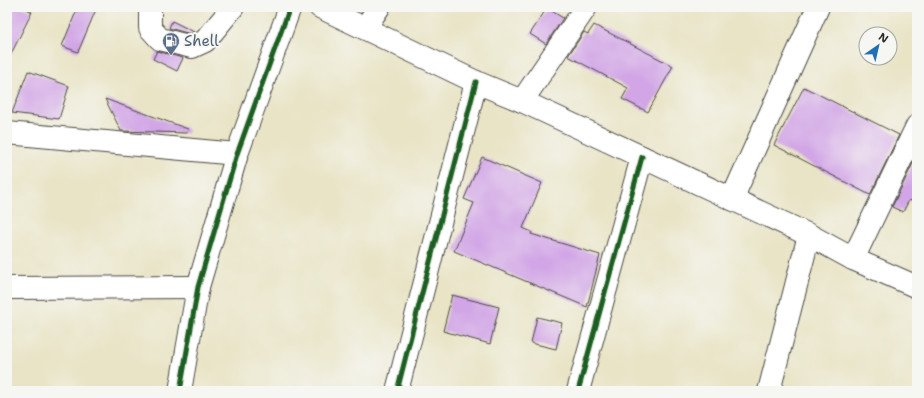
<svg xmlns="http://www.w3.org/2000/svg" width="924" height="398" font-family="'Shantell Sans',sans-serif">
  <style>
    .building { fill: #d1a5e6 }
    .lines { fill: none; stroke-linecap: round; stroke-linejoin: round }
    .minor-casing { stroke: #484742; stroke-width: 24 }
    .highway-casing { stroke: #484742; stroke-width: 24 }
    .minor { stroke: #fff; stroke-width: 22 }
    .highway { stroke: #fff; stroke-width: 22 }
    .cycleway-casing { stroke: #f6f6f2; stroke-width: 8 }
    .cycleway { stroke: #1b5e20; stroke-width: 5 }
    .labels { text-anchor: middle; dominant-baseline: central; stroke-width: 4; stroke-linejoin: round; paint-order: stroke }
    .service-label { font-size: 15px; fill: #4e5e75; stroke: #f6f6f2; text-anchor: start }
  </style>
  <rect width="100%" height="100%" fill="#f6f6f2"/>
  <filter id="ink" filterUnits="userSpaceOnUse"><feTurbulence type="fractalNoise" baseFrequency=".025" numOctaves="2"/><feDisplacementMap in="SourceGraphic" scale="8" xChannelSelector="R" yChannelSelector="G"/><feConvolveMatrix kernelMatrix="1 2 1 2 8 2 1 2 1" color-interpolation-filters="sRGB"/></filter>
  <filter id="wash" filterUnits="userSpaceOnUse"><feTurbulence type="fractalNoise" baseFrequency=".012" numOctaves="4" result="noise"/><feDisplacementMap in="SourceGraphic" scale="16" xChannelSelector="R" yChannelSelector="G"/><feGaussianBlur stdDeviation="0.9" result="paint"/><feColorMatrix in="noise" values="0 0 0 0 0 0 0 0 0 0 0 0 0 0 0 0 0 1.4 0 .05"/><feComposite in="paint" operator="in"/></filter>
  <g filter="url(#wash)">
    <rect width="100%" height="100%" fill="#e9e4c6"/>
    <g id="blocks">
      <g class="building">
        <polygon points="7,7 23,7 32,12 7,62"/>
        <polygon points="78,7 97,7 78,52 62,46"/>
        <polygon points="547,8 563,18 546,44 530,34"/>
        <polygon points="172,21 194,32 191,34 169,28"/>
        <polygon points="594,25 673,66 648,112 622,99 628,88 568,56 584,32 588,34"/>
        <polygon points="157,51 183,58 177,71 153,59"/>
        <polygon points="28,71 69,86 59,119 12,113"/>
        <polygon points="804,87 899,135 870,195 774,145"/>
        <polygon points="105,99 188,129 187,133 121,131"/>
        <polygon points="917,155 917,203 909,200 903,212 892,207"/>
        <polygon points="482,157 542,183 523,228 532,232 531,234 600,255 587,307 454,251 474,203 464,199"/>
        <polygon points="452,295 499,307 490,344 443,331"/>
        <polygon points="537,317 562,323 556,349 531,343"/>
      </g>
    </g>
  </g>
  <g filter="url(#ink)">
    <use href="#blocks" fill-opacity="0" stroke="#484742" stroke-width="1"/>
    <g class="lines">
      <g class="minor-casing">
        <g id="minor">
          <polyline points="150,7 150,28 160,39 192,47 205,41 233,7"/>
          <polyline points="365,28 379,7"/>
          <polyline points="522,101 586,7"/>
          <polyline points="7,133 237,154"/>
          <polyline points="732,199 818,7"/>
          <polyline points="853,259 917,126"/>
          <polyline points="7,288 198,287"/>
          <polyline points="180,391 198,287 237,154 290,7"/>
          <polyline points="397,391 476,82"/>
          <polyline points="578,391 642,157"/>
          <polyline points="769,391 809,235"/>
        </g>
      </g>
      <g class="highway-casing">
        <polyline id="highway" points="320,7 476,82 522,101 809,235 853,259 917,287"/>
      </g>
      <use href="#minor" class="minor"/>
      <use href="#highway" class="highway"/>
      <g class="cycleway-casing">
        <g id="cycleway">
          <polyline points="180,391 198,287 237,154 290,7"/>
          <polyline points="397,391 476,82"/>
          <polyline points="578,391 642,157"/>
        </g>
      </g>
      <use href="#cycleway" class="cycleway"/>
    </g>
  </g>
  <defs>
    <g id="fuel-pin" transform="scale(0.9)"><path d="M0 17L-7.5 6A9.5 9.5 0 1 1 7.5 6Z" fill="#5c6f8a" stroke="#f6f6f2"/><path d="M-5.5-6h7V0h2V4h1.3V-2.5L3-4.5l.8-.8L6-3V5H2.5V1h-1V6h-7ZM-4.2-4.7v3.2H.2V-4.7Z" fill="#fff"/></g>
  </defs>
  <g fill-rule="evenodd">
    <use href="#fuel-pin" x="171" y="41"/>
  </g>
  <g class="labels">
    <g class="service-label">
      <text x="184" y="41">Shell</text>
    </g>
  </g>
  <rect width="924" height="398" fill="none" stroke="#f6f6f2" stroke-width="24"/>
  <g transform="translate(878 46) rotate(34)"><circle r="19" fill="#f6f6f2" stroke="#a5a5a2"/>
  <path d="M0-3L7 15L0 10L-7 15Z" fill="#1f6fb2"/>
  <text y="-6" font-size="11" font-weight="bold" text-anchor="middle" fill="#2b2b2b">N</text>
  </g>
</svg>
